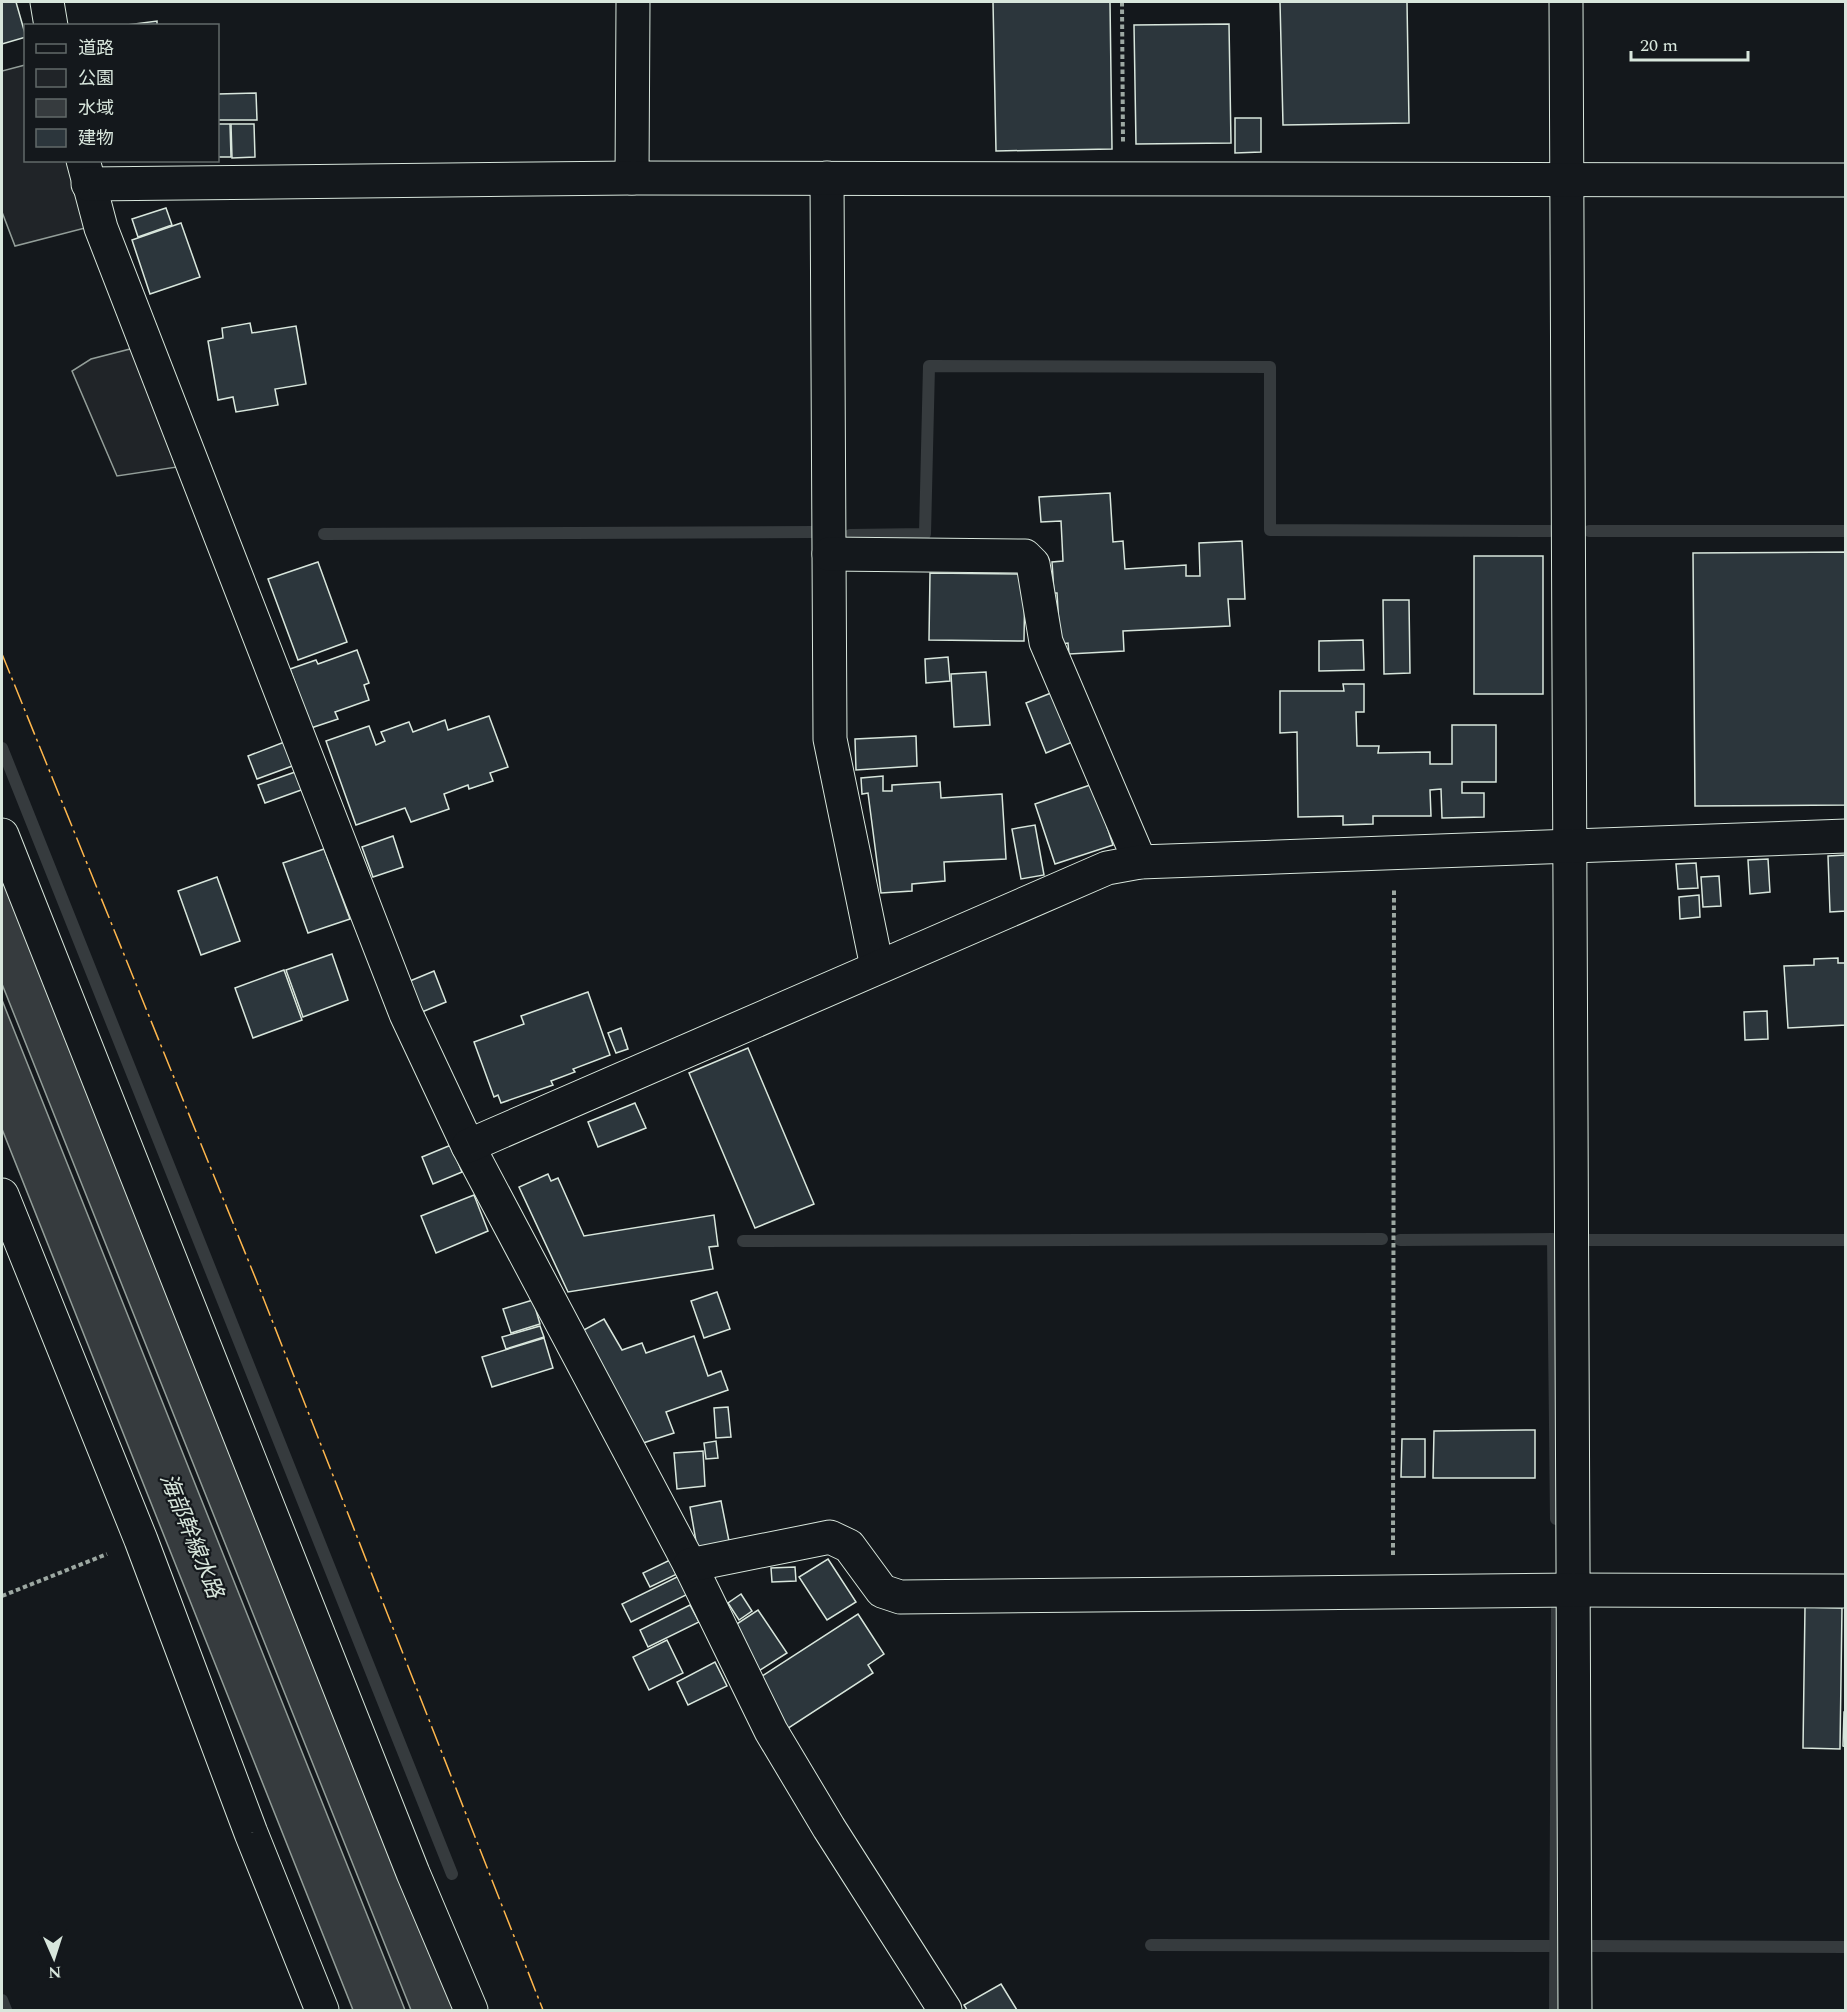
<svg xmlns="http://www.w3.org/2000/svg" width="1847" height="2012" font-family="Spectral,'Noto Sans JP',serif">
  <style>
    .green { fill: #202428; stroke: #939e99; stroke-width: 1.5 }
    .water { fill: #363b3e; stroke: #939e99; stroke-width: 1.5 }
    .lines { fill: none; stroke-linecap: round; stroke-linejoin: round }
    .stream { stroke: #363b3e; stroke-width: 12 }
    .building { fill: #2c363c; stroke: #d8e6dc; stroke-width: 1.5 }
    .minor-casing { stroke: #d8e6dc; stroke-width: 35 }
    .path { stroke: #9da8a2; stroke-width: 4; stroke-dasharray: 4.5 3; stroke-linecap: butt }
    .minor { stroke: #14181c; stroke-width: 33 }
    .power { stroke: #ffb74d; stroke-width: 1.5; stroke-dasharray: 21 4.5 3 4.5; stroke-linecap: butt }
    .labels { text-anchor: middle; dominant-baseline: central; stroke-width: 4.5; stroke-linejoin: round; paint-order: stroke }
    .water-label { font-size: 22px; font-style: italic; fill: #d8e6dc; stroke: #14181c }
  </style>
  <rect width="100%" height="100%" fill="#14181c"/>
  <g class="green">
    <polygon points="25,65 26,160 71,161 89,227 15,246 2,212 2,71"/>
    <polygon points="138,347 184,466 117,476 72,371 91,359"/>
  </g>
  <g class="water">
    <polygon points="2,870 457,2010 411,2010 2,984"/>
    <polygon points="2,1000 405,2010 353,2010 2,1129"/>
  </g>
  <g class="lines">
    <g class="stream">
      <polyline points="1589,531 1846,531"/>
      <polyline points="324,534 814,532"/>
      <polyline points="850,535 925,534 929,366 1270,367 1270,530 1550,531"/>
      <polyline points="2,748 452,1874"/>
      <polyline points="1400,1240 1553,1239 1556,1519"/>
      <polyline points="1587,1240 1846,1240"/>
      <polyline points="743,1241 1382,1239"/>
      <polyline points="1151,1945 1556,1946"/>
      <polyline points="1589,1946 1846,1947"/>
      <polyline points="2,2000 6,2010"/>
      <polyline points="1555,2010 1557,1609"/>
    </g>
  </g>
  <g class="building">
    <polygon points="2,2 16,2 26,37 2,44"/>
    <polygon points="993,2 1110,2 1112,149 996,151"/>
    <polygon points="1280,2 1407,2 1409,123 1283,125"/>
    <polygon points="157,21 157,26 119,26"/>
    <polygon points="1229,24 1231,143 1136,144 1134,25"/>
    <polygon points="256,93 257,120 218,120 218,94"/>
    <polygon points="1235,118 1261,118 1261,152 1235,153"/>
    <polygon points="218,124 230,124 231,157 218,157"/>
    <polygon points="231,124 254,124 255,157 232,158"/>
    <polygon points="166,208 172,225 138,237 132,219"/>
    <polygon points="181,223 200,277 150,294 132,240"/>
    <polygon points="250,323 252,333 296,326 306,384 275,389 278,405 236,412 233,397 218,400 208,341 223,338 222,328"/>
    <polygon points="1110,493 1113,542 1123,541 1125,569 1186,565 1186,576 1200,576 1199,543 1242,541 1245,599 1228,599 1230,626 1123,631 1124,651 1069,654 1068,643 1060,644 1057,593 1054,593 1052,562 1063,561 1061,521 1041,522 1039,497"/>
    <polygon points="1846,552 1846,805 1695,806 1693,553"/>
    <rect x="1474" y="556" width="69" height="138"/>
    <polygon points="318,562 347,642 298,660 268,579"/>
    <polygon points="930,573 1025,574 1024,641 929,640"/>
    <polygon points="1383,600 1409,600 1410,673 1384,674"/>
    <polygon points="1363,640 1364,670 1319,671 1319,641"/>
    <polygon points="357,650 369,683 364,685 369,700 335,712 338,719 311,728 290,669 316,660 318,664"/>
    <polygon points="948,657 950,681 926,683 925,659"/>
    <polygon points="986,672 990,725 954,727 951,674"/>
    <polygon points="1343,684 1364,684 1364,712 1356,712 1357,746 1379,746 1378,753 1430,752 1430,764 1452,764 1452,725 1496,725 1496,782 1462,782 1462,793 1484,793 1484,817 1442,818 1441,789 1430,790 1431,816 1373,816 1373,824 1343,825 1343,816 1298,817 1297,732 1280,733 1280,691 1344,691"/>
    <polygon points="1056,691 1077,740 1046,753 1026,703"/>
    <polygon points="489,716 508,767 490,773 493,781 469,789 468,785 444,794 449,809 411,822 405,808 356,825 326,741 369,726 376,745 385,741 381,732 409,722 413,732 445,720 448,730"/>
    <polygon points="916,736 917,766 856,770 855,739"/>
    <polygon points="287,741 295,765 257,779 248,756"/>
    <polygon points="298,771 304,789 265,803 258,785"/>
    <polygon points="883,776 883,791 892,791 892,785 940,782 941,798 1002,794 1006,859 944,862 945,881 912,884 912,891 881,893 868,793 862,794 861,778"/>
    <polygon points="1093,784 1113,845 1055,864 1035,804"/>
    <polygon points="1035,825 1044,875 1021,879 1012,829"/>
    <polygon points="393,836 403,867 373,877 362,847"/>
    <polygon points="324,849 350,919 308,933 283,863"/>
    <polygon points="1846,855 1846,911 1830,912 1828,856"/>
    <polygon points="1768,859 1770,892 1750,894 1748,860"/>
    <polygon points="1696,863 1698,888 1678,889 1676,864"/>
    <polygon points="1719,876 1721,906 1703,907 1701,877"/>
    <polygon points="217,877 240,941 201,955 178,891"/>
    <polygon points="1699,895 1700,917 1680,919 1679,897"/>
    <polygon points="332,954 348,1000 303,1017 286,970"/>
    <polygon points="1838,958 1838,963 1846,963 1846,1025 1788,1028 1784,966 1814,965 1814,959"/>
    <polygon points="284,970 302,1020 253,1038 235,988"/>
    <polygon points="434,971 446,1002 422,1012 410,981"/>
    <polygon points="588,992 610,1055 573,1069 575,1072 551,1081 553,1085 501,1103 498,1095 494,1097 474,1042 524,1024 521,1016"/>
    <polygon points="1767,1011 1768,1039 1745,1040 1744,1012"/>
    <polygon points="621,1028 628,1049 616,1053 608,1033"/>
    <polygon points="748,1048 814,1204 755,1228 689,1073"/>
    <polygon points="635,1103 646,1128 598,1147 588,1122"/>
    <polygon points="451,1145 462,1172 433,1184 422,1157"/>
    <polygon points="548,1174 551,1181 558,1178 584,1236 714,1215 718,1246 709,1247 713,1269 568,1292 519,1187"/>
    <polygon points="474,1195 488,1231 436,1253 421,1216"/>
    <polygon points="717,1292 730,1329 704,1338 691,1301"/>
    <polygon points="533,1300 540,1324 511,1333 503,1309"/>
    <polygon points="604,1319 622,1350 642,1343 646,1353 694,1336 708,1376 721,1371 728,1390 666,1412 674,1433 643,1443 580,1332"/>
    <polygon points="540,1326 544,1337 506,1349 502,1337"/>
    <polygon points="544,1338 553,1368 492,1387 482,1357"/>
    <polygon points="728,1407 731,1437 716,1438 714,1408"/>
    <polygon points="1535,1430 1535,1478 1433,1478 1434,1431"/>
    <polygon points="1402,1439 1425,1439 1425,1477 1401,1477"/>
    <polygon points="716,1441 718,1458 706,1459 704,1443"/>
    <polygon points="703,1451 705,1486 677,1489 674,1453"/>
    <polygon points="721,1501 729,1541 697,1547 690,1507"/>
    <polygon points="828,1559 856,1602 827,1620 799,1577"/>
    <polygon points="670,1560 677,1574 650,1587 643,1573"/>
    <polygon points="795,1567 796,1581 772,1582 771,1568"/>
    <polygon points="679,1576 688,1594 631,1622 622,1604"/>
    <polygon points="741,1594 752,1611 739,1620 728,1603"/>
    <polygon points="690,1605 699,1622 648,1647 640,1630"/>
    <polygon points="1805,1607 1842,1608 1840,1749 1803,1748"/>
    <polygon points="758,1610 787,1653 754,1674 726,1631"/>
    <polygon points="858,1614 884,1654 868,1665 873,1673 787,1729 756,1680"/>
    <polygon points="667,1640 683,1673 649,1690 633,1657"/>
    <polygon points="715,1662 727,1686 688,1705 677,1682"/>
    <polygon points="1844,1712 1846,1712 1846,1747 1843,1746"/>
    <polygon points="1001,1984 1017,2010 967,2010 964,2005"/>
  </g>
  <g class="lines">
    <g class="minor-casing">
      <g id="minor">
        <polyline points="47,2 51,26"/>
        <polyline points="1566,2 1575,2010"/>
        <polyline points="83,160 101,228 406,1014 468,1146 690,1565 771,1731 829,1828 945,2010"/>
        <polyline points="632,178 633,2"/>
        <polyline points="827,178 830,739 877,967"/>
        <polyline points="88,184 632,178 1846,180"/>
        <polyline points="829,554 1025,556 1033,564 1046,642 1140,862"/>
        <polyline points="2,835 413,1873 471,2010"/>
        <polyline points="468,1146 1107,868 1140,862 1846,836"/>
        <polyline points="2,1195 141,1540 251,1833 322,2010"/>
        <polyline points="690,1565 830,1537 849,1546 882,1591 900,1597 1573,1590 1846,1591"/>
      </g>
    </g>
    <g class="path">
      <polyline points="1122,2 1123,142"/>
      <polyline points="1393,1555 1394,888"/>
      <polyline points="2,1596 107,1554"/>
    </g>
    <use href="#minor" class="minor"/>
    <polyline class="power" points="2,654 257,1282 543,2010"/>
  </g>
  <g class="labels">
    <g class="water-label">
      <text transform="translate(191 1536) rotate(68)">海部幹線水路</text>
    </g>
  </g>
  <rect width="1847" height="2012" fill="none" stroke="#d8e6dc" stroke-width="6"/>
  <rect x="24" y="24" width="195" height="138" fill="#14181c" stroke="#626a69" stroke-width="1.5"/>
  <rect x="36" y="44" width="30" height="9" fill="#14181c" stroke="#626a69" stroke-width="1.5"/>
  <text x="78" y="54" font-size="18" fill="#d8e6dc">道路</text>
  <rect x="36" y="69" width="30" height="18" fill="#202428" stroke="#626a69" stroke-width="1.5"/>
  <text x="78" y="84" font-size="18" fill="#d8e6dc">公園</text>
  <rect x="36" y="99" width="30" height="18" fill="#363b3e" stroke="#626a69" stroke-width="1.5"/>
  <text x="78" y="114" font-size="18" fill="#d8e6dc">水域</text>
  <rect x="36" y="129" width="30" height="18" fill="#2c363c" stroke="#626a69" stroke-width="1.5"/>
  <text x="78" y="144" font-size="18" fill="#d8e6dc">建物</text>
  <g transform="translate(54 1958) rotate(177)" stroke="#14181c" stroke-width="4.5" paint-order="stroke">
  <path d="M0-4.5L10 22L0 15L-10 22Z" fill="#d8e6dc"/>
  <text y="-9" font-size="16" font-weight="bold" text-anchor="middle" fill="#d8e6dc">N</text>
  </g>
  <path d="M1631 51v9h117v-9" fill="none" stroke="#d8e6dc" stroke-width="3"/>
  <text x="1640" y="51" font-size="18" fill="#d8e6dc" stroke="#14181c" stroke-width="4.5" paint-order="stroke">20 m</text>
</svg>
